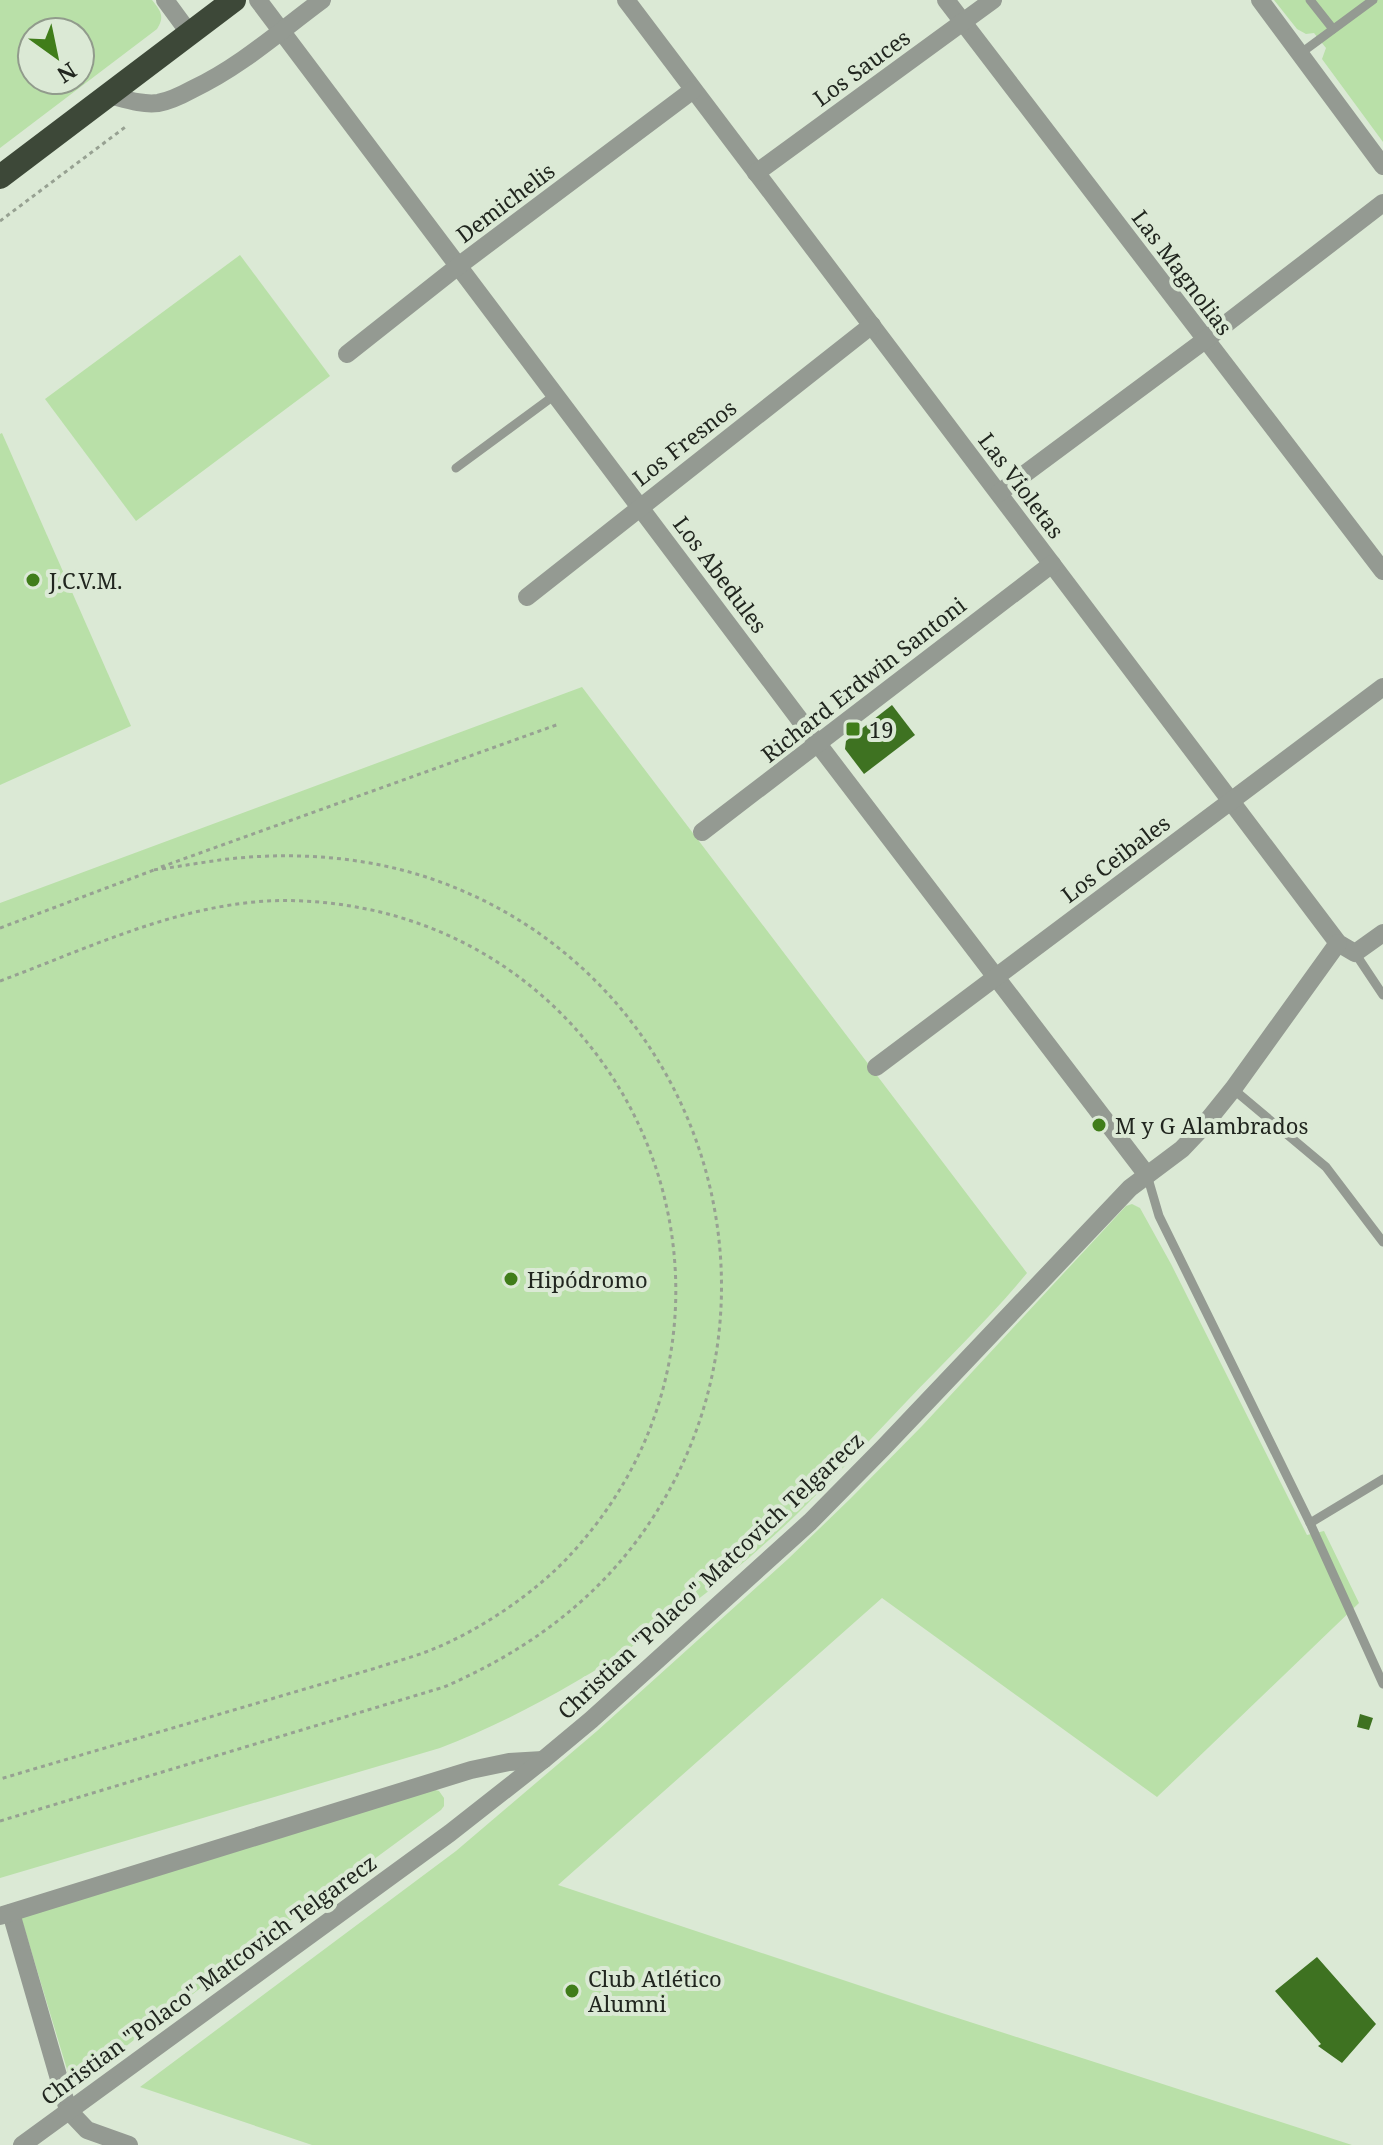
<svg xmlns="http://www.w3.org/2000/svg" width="1383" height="2145" font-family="'Noto Serif',serif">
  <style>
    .green { fill: #b9e0a8; fill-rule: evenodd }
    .building { fill: #3e7221 }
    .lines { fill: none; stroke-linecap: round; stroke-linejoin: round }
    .path { stroke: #97a192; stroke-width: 3; stroke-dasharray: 4 4; stroke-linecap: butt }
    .lane { stroke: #949a92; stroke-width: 9 }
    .street { stroke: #949a92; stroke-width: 18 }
    .highway { stroke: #3d4838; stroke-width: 24 }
    .poi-dot { fill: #407d1a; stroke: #dbe9d5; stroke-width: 3 }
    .labels { text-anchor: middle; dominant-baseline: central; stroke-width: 8; stroke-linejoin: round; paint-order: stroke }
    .street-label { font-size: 22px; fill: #21261f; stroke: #dbe9d5 }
    .poi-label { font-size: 22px; fill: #21261f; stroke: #dbe9d5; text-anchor: start }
  </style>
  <rect width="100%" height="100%" fill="#dbe9d5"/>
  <g class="green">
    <path d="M0,0H152C161,11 165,17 157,29L0,148ZM32,32H80V80H32Z"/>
    <polygon points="1274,0 1383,0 1383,142 1322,59 1326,48 1314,33 1306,34 1297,29"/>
    <polygon points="240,255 330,376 136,521 45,399"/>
    <polygon points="2,433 131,726 0,785 0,434"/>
    <path d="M582,687L1027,1273C990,1318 947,1359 907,1401C871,1439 835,1477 797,1514C696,1611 571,1697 440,1748L0,1878V903Z"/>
    <polygon points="1132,1204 1140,1208 1171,1264 1307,1535 1324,1531 1359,1603 1157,1797 882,1598 558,1885 942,2013 1352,2145 312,2145 140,2087 456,1851 597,1731 788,1559 851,1498 922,1426 1126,1206"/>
    <polygon points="432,1789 439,1791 444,1798 444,1806 441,1810 234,1962 75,2086 72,2086 21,1917"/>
  </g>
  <g class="building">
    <polygon points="892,705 915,735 864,774 845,749 846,741"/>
    <polygon points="1360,1714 1373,1718 1369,1730 1357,1727"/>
    <polygon points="1317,1957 1376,2024 1342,2063 1318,2046 1321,2044 1275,1991"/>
  </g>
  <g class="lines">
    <g class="path">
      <polyline points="0,221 128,125"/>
      <polyline points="161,867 559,724"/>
      <polyline points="0,928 154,870"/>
      <path d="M0,981C97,945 197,895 304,901C635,918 796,1308 572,1553C537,1592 479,1631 431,1650C413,1657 394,1662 376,1668L0,1779"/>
      <path d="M0,1821L444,1687C527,1651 599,1599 650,1522C805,1289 697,970 432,879C365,856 290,851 220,860C198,863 176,867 153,870"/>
    </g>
    <g class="lane">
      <polyline points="1310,0 1333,29"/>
      <polyline points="1301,53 1373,0"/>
      <polyline points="456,468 555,395"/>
      <polyline points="1355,953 1383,995"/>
      <polyline points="1233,1089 1326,1167 1383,1242"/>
      <polyline points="1147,1175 1159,1216 1310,1523 1383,1684"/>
      <polyline points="1310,1523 1383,1479"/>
    </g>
    <g class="street">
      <polyline points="165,0 190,34"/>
      <polyline points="258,0 818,744 1147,1175"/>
      <polyline points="626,0 1338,943 1355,953 1383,933"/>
      <polyline points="946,0 1383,571"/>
      <polyline points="1260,0 1383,166"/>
      <path d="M109,95C125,99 142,105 158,103C170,101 182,95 193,89C240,67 280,31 322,0"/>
      <polyline points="756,173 993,0"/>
      <polyline points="347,354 457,267 693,90"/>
      <polyline points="999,493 1205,340 1383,203"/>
      <polyline points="527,597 872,325"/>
      <polyline points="702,832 1052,564"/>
      <polyline points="876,1067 1383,687"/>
      <polyline points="11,1913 68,2110 87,2130 129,2145"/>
      <polyline points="0,1916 471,1770 509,1762 543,1760"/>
      <polyline points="22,2145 450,1833 543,1760 591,1720 810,1522 883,1448 1130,1188 1182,1149 1200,1130 1233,1089 1338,943"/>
    </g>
    <polyline class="highway" points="0,177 234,0"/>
  </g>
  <g class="poi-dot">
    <circle cx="33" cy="580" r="8"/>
    <rect x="845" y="721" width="16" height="16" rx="4"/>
    <circle cx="1099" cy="1125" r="8"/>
    <circle cx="511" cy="1279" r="8"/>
    <circle cx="572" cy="1991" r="8"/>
  </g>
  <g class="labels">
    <g class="street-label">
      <text transform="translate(861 67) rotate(-36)">Los Sauces</text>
      <text transform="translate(505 202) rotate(-37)">Demichelis</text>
      <text transform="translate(1183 272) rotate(53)">Las Magnolias</text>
      <text transform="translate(684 442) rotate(-38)">Los Fresnos</text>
      <text transform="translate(1022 485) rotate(53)">Las Violetas</text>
      <text transform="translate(721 574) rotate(53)">Los Abedules</text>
      <text transform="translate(863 679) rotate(-38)">Richard Erdwin Santoni</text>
      <text transform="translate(1115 858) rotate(-37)">Los Ceibales</text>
      <text transform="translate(710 1575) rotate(-43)">Christian "Polaco" Matcovich Telgarecz</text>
      <text transform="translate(208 1979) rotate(-36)">Christian "Polaco" Matcovich Telgarecz</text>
    </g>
    <g class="poi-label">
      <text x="49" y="580">J.C.V.M.</text>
      <text x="869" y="729">19</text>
      <text x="1115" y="1125">M y G Alambrados</text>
      <text x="527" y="1279">Hipódromo</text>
      <text x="588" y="1978">Club Atlético<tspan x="588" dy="25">Alumni</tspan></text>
    </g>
  </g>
  <g transform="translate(56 56) rotate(147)"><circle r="38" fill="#dbe9d5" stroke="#919b8c" stroke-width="2"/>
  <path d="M0-6L14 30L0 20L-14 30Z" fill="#407d1a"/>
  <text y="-12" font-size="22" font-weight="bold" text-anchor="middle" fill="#21261f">N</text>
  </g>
</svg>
